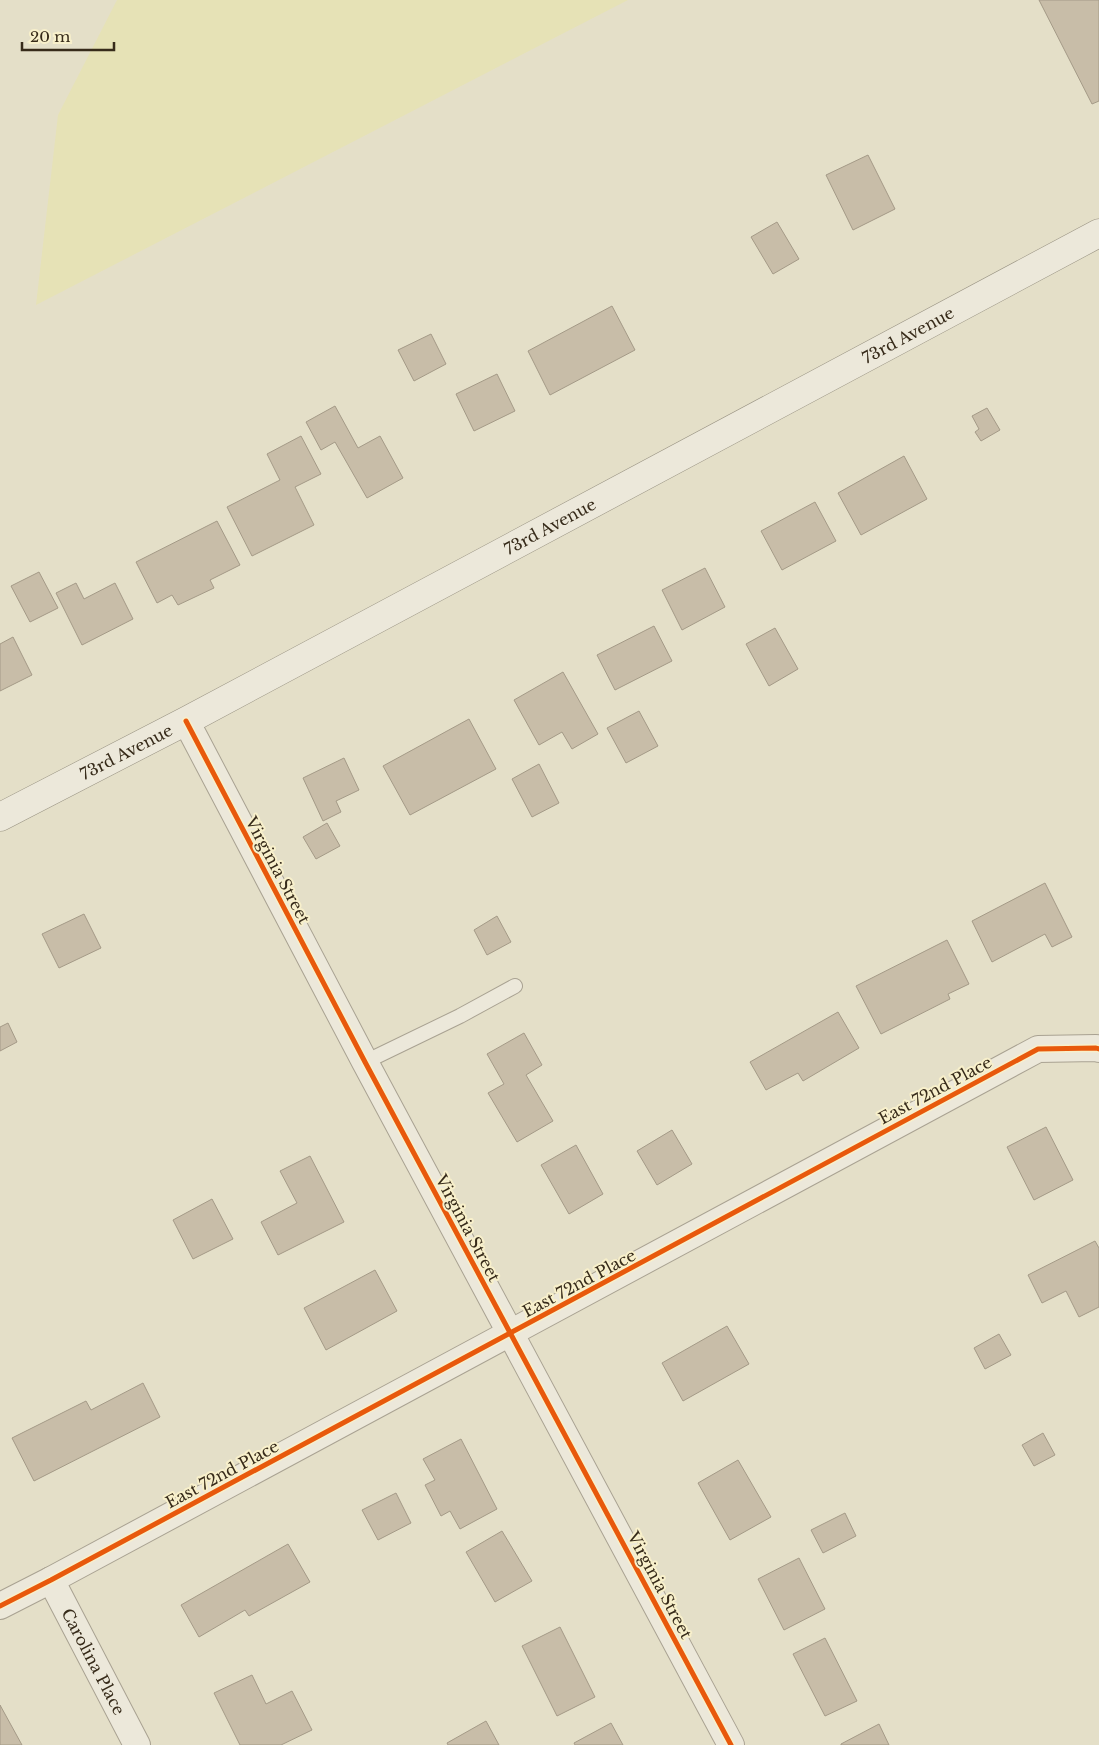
<svg xmlns="http://www.w3.org/2000/svg" width="1099" height="1745" font-family="'Libre Baskerville',serif">
  <style>
    .farmland { fill: #e6e2b6 }
    .building { fill: #c8bda8; stroke: #a49a87 }
    .lines { fill: none; stroke-linecap: round; stroke-linejoin: round }
    .service-casing { stroke: #a9a292; stroke-width: 16 }
    .minor-casing { stroke: #a9a292; stroke-width: 28 }
    .secondary-casing { stroke: #989282; stroke-width: 29 }
    .service { stroke: #ece8da; stroke-width: 14 }
    .minor { stroke: #ece8da; stroke-width: 26 }
    .secondary { stroke: #ece8da; stroke-width: 28 }
    .cycleway-casing { stroke: #f8f0cb; stroke-width: 8 }
    .cycleway { stroke: #e8590c; stroke-width: 5 }
    .labels { text-anchor: middle; dominant-baseline: central; stroke-width: 4; stroke-linejoin: round; paint-order: stroke }
    .street-label { font-size: 16px; fill: #372b1a; stroke: #f8f0cb }
  </style>
  <rect width="100%" height="100%" fill="#e4dfc8"/>
  <polygon class="farmland" points="117,0 628,0 36,305 58,115"/>
  <g class="building">
    <polygon points="1039,0 1099,0 1099,101 1092,104"/>
    <polygon points="868,155 895,209 853,230 826,175"/>
    <polygon points="777,222 799,259 773,274 751,237"/>
    <polygon points="612,306 635,350 550,395 528,351"/>
    <polygon points="431,334 446,364 414,381 398,350"/>
    <polygon points="497,374 515,411 474,431 456,394"/>
    <polygon points="335,406 358,448 380,436 403,478 367,498 335,442 321,450 306,422"/>
    <polygon points="987,408 1000,430 981,441 975,432 979,429 972,416"/>
    <polygon points="301,436 321,474 295,487 314,525 252,556 227,507 280,480 267,454"/>
    <polygon points="904,456 927,499 861,535 838,493"/>
    <polygon points="815,502 836,541 782,570 761,531"/>
    <polygon points="217,521 240,565 210,580 214,588 178,605 172,595 157,603 136,562"/>
    <polygon points="705,568 725,607 682,630 662,590"/>
    <polygon points="39,572 58,608 30,622 11,586"/>
    <polygon points="76,583 84,599 115,583 133,619 82,645 56,593"/>
    <polygon points="654,626 672,661 615,690 597,655"/>
    <polygon points="775,628 798,669 769,686 746,644"/>
    <polygon points="13,637 32,675 0,691 0,644"/>
    <polygon points="563,672 598,734 572,749 562,732 539,745 514,700"/>
    <polygon points="639,711 658,746 626,763 607,728"/>
    <polygon points="469,719 496,769 410,815 383,766"/>
    <polygon points="344,758 359,790 336,801 341,812 323,821 303,778"/>
    <polygon points="539,764 559,803 532,817 512,779"/>
    <polygon points="327,823 340,846 316,859 303,837"/>
    <polygon points="1045,883 1072,937 1052,947 1045,934 992,962 972,921"/>
    <polygon points="84,914 101,948 59,968 42,934"/>
    <polygon points="497,916 511,942 487,955 474,930"/>
    <polygon points="947,940 969,984 948,994 950,999 881,1034 856,986"/>
    <polygon points="838,1012 859,1048 803,1081 798,1073 766,1090 750,1062"/>
    <polygon points="8,1023 17,1042 0,1051 0,1027"/>
    <polygon points="524,1033 542,1065 526,1075 553,1121 517,1142 488,1093 504,1084 487,1054"/>
    <polygon points="1046,1127 1073,1180 1034,1200 1007,1147"/>
    <polygon points="672,1130 692,1164 657,1185 637,1151"/>
    <polygon points="576,1145 603,1194 569,1214 541,1165"/>
    <polygon points="310,1156 344,1222 278,1255 261,1222 297,1203 280,1171"/>
    <polygon points="212,1199 233,1239 193,1259 173,1220"/>
    <polygon points="1095,1241 1099,1248 1099,1307 1079,1317 1066,1291 1042,1303 1028,1275"/>
    <polygon points="375,1270 397,1311 326,1350 304,1308"/>
    <polygon points="727,1326 749,1364 683,1401 662,1363"/>
    <polygon points="999,1334 1011,1355 985,1369 974,1348"/>
    <polygon points="143,1383 160,1417 34,1481 12,1438 86,1401 91,1410"/>
    <polygon points="1043,1433 1055,1455 1034,1466 1022,1445"/>
    <polygon points="461,1439 497,1509 460,1529 450,1511 441,1516 425,1485 435,1480 423,1459"/>
    <polygon points="738,1460 771,1517 730,1540 698,1483"/>
    <polygon points="396,1493 411,1523 378,1540 362,1510"/>
    <polygon points="845,1513 856,1536 823,1553 811,1530"/>
    <polygon points="502,1531 532,1581 495,1602 466,1552"/>
    <polygon points="288,1544 310,1582 249,1616 245,1610 199,1637 181,1605"/>
    <polygon points="799,1558 825,1609 784,1630 758,1579"/>
    <polygon points="560,1627 595,1697 557,1716 522,1646"/>
    <polygon points="825,1638 857,1701 825,1716 793,1654"/>
    <polygon points="252,1675 266,1704 292,1691 312,1730 281,1745 240,1745 214,1693"/>
    <polygon points="0,1705 22,1745 0,1745"/>
    <polygon points="486,1721 499,1745 448,1745 447,1743"/>
    <polygon points="611,1723 623,1745 575,1745 574,1743"/>
    <polygon points="879,1724 889,1745 841,1745 841,1744"/>
  </g>
  <g class="lines">
    <g class="service-casing">
      <polyline id="service" points="365,1062 460,1016 515,986"/>
    </g>
    <g class="minor-casing">
      <g id="minor">
        <polyline points="186,721 365,1062 731,1745"/>
        <path id="s1" d="M51,1580L137,1745"/>
        <polyline points="0,1606 51,1580 1038,1049 1096,1048 1099,1049"/>
      </g>
    </g>
    <g class="secondary-casing">
      <g id="secondary">
        <path id="s2" d="M0,817L186,721L1099,233"/>
      </g>
    </g>
    <use href="#service" class="service"/>
    <use href="#minor" class="minor"/>
    <use href="#secondary" class="secondary"/>
    <g class="cycleway-casing">
      <g id="cycleway">
        <polyline points="186,721 365,1062 731,1745"/>
        <polyline points="0,1606 51,1580 1038,1049 1096,1048 1099,1049"/>
      </g>
    </g>
    <use href="#cycleway" class="cycleway"/>
  </g>
  <g class="labels">
    <g class="street-label">
      <text stroke="none"><textPath href="#s2" startOffset="1028">73rd Avenue</textPath></text>
      <text stroke="none"><textPath href="#s2" startOffset="622">73rd Avenue</textPath></text>
      <text stroke="none"><textPath href="#s2" startOffset="142">73rd Avenue</textPath></text>
      <text transform="translate(278 870) rotate(62)">Virginia Street</text>
      <text transform="translate(935 1090) rotate(-28)">East 72nd Place</text>
      <text transform="translate(468 1228) rotate(62)">Virginia Street</text>
      <text transform="translate(579 1283) rotate(-28)">East 72nd Place</text>
      <text transform="translate(222 1474) rotate(-28)">East 72nd Place</text>
      <text transform="translate(660 1585) rotate(62)">Virginia Street</text>
      <text stroke="none"><textPath href="#s1" startOffset="92">Carolina Place</textPath></text>
    </g>
  </g>
  <path d="M22 42v8h92v-8" fill="none" stroke="#372b1a" stroke-width="2.5"/>
  <text x="30" y="42" font-size="15" fill="#372b1a" stroke="#f8f0cb" stroke-width="4" paint-order="stroke">20 m</text>
</svg>
